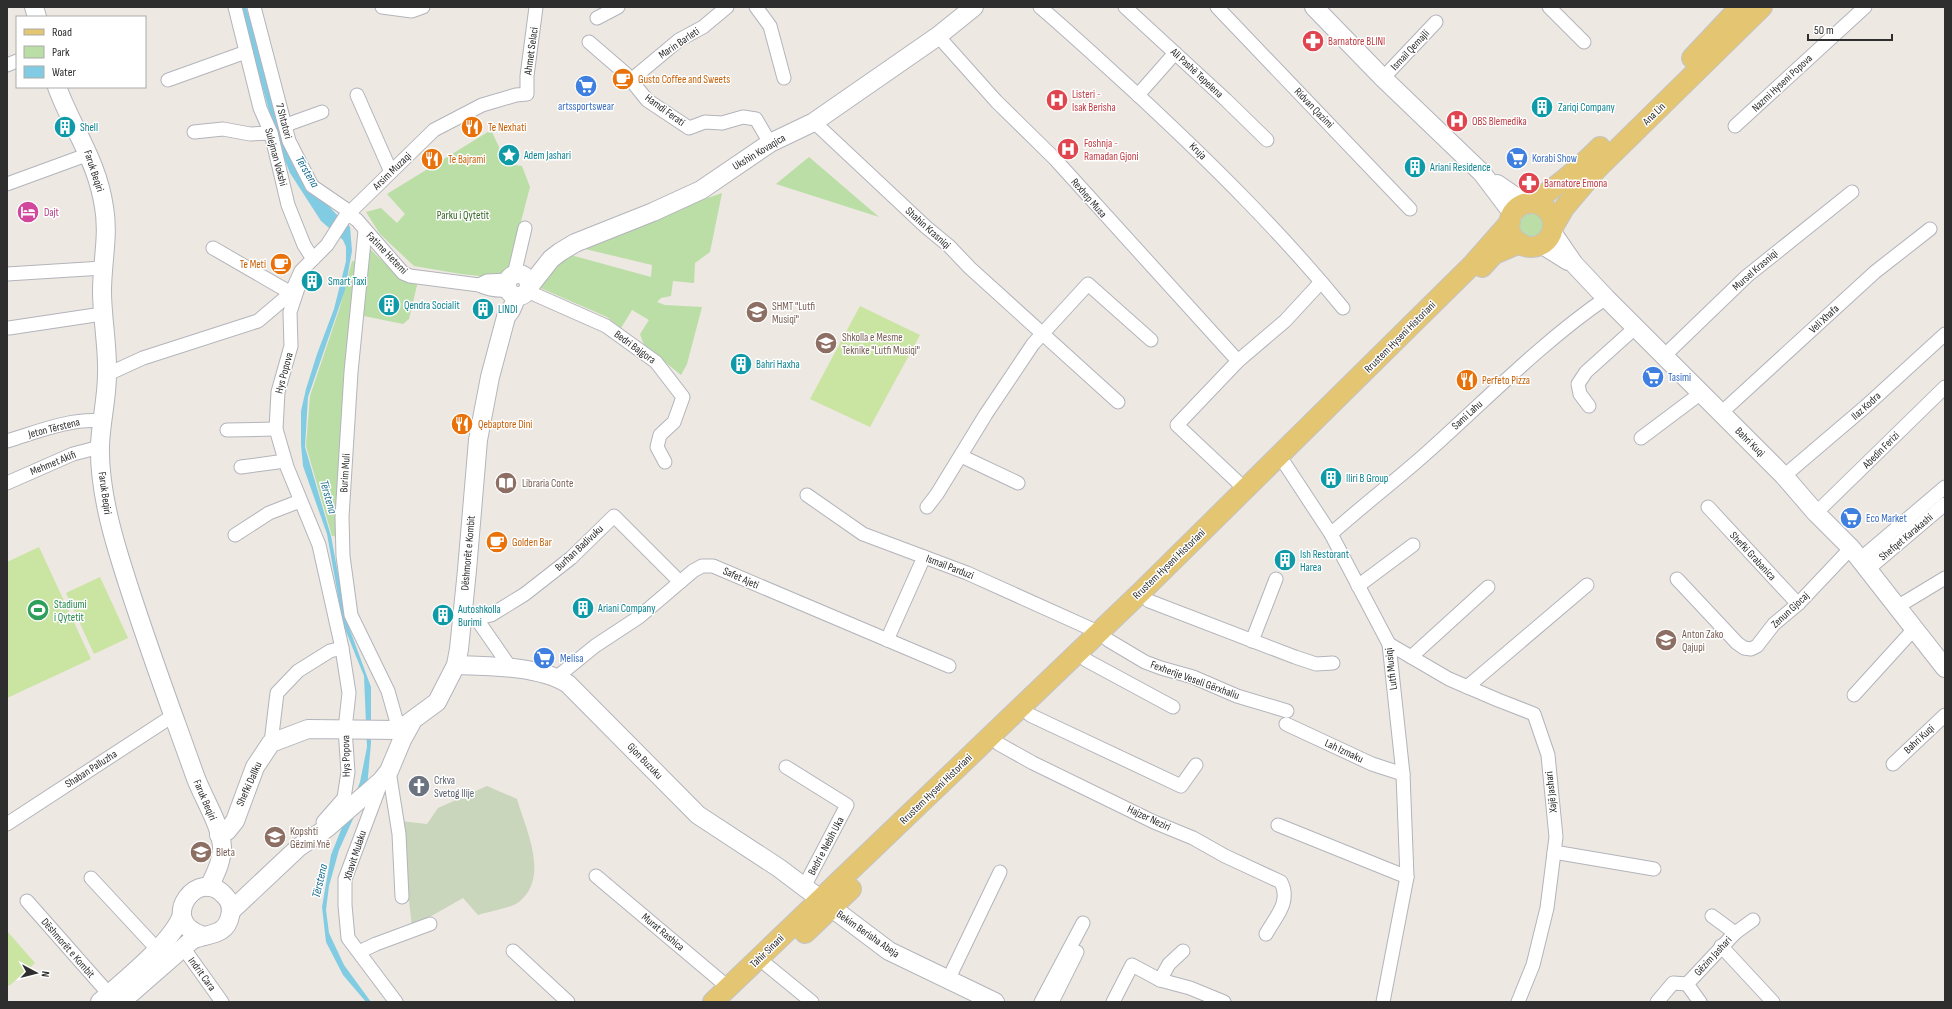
<svg xmlns="http://www.w3.org/2000/svg" width="1952" height="1009" font-family="'Sofia Sans Condensed',sans-serif">
  <style>
    .green { fill: #badea5 }
    .cemetery { fill: #c9d6bb }
    .pitch { fill: #cae4a2 }
    .water { fill: #82cce3 }
    .lines { fill: none; stroke-linecap: round; stroke-linejoin: round }
    .street-casing { stroke: #b3b4bc; stroke-width: 15 }
    .secondary-casing { stroke: #b3b4bc; stroke-width: 20 }
    .primary-casing { stroke: #c4c4c4; stroke-width: 22 }
    .street { stroke: #fff; stroke-width: 13 }
    .secondary { stroke: #fff; stroke-width: 18 }
    .primary { stroke: #e3c572; stroke-width: 20 }
    .labels { text-anchor: middle; dominant-baseline: central; stroke-width: 3; stroke-linejoin: round; paint-order: stroke }
    .health-label { font-size: 11px; fill: #be3a42; stroke: #fff; text-anchor: start }
    .street-label { font-size: 11px; fill: #2e2e2e; stroke: #fff }
    .food-label { font-size: 11px; fill: #c56008; stroke: #fff; text-anchor: start }
    .shop-label { font-size: 11px; fill: #366cbe; stroke: #fff; text-anchor: start }
    .culture-label { font-size: 11px; fill: #0d838f; stroke: #fff; text-anchor: start }
    .hotel-label { font-size: 11px; fill: #b23c85; stroke: #fff; text-anchor: start }
    .park-label { font-size: 11px; fill: #336524; stroke: #fff }
    .education-label { font-size: 11px; fill: #785e54; stroke: #fff; text-anchor: start }
    .leisure-label { font-size: 11px; fill: #27864d; stroke: #fff; text-anchor: start }
    .worship-label { font-size: 11px; fill: #5b616d; stroke: #fff; text-anchor: start }
    .water-label { font-size: 12px; font-style: italic; fill: #1c6e93; stroke: #fff }
  </style>
  <rect width="100%" height="100%" fill="#ede8e2"/>
  <g class="green">
    <polygon points="491,130 507,164 522,166 530,187 506,279 461,274 414,266 380,234 366,212 381,208 397,223 405,214 387,194"/>
    <polygon points="809,157 879,217 776,184"/>
    <polygon points="722,193 710,252 695,263 694,283 673,281 671,296 661,298 657,302 665,305 702,307 687,364 681,375 644,345 640,334 649,320 632,310 621,328 607,317 536,286 567,254 651,277 652,265 585,249 646,219"/>
    <circle cx="1531" cy="225" r="14"/>
    <polygon points="370,249 399,277 418,281 409,319 403,324 359,315 367,251"/>
    <polygon points="352,261 359,262 341,537 332,536 306,446 310,396 340,307"/>
  </g>
  <path class="cemetery" d="M487,786L517,799C526,830 550,877 519,902C511,908 488,912 478,915L463,898L412,927L400,821L427,824L438,808Z"/>
  <g class="pitch">
    <polygon points="860,306 920,335 870,427 810,399"/>
    <polygon points="39,547 91,659 7,698 7,562"/>
    <polygon points="100,577 128,638 94,654 66,593"/>
    <polygon points="7,931 35,963 9,986 7,984"/>
  </g>
  <polygon class="water" points="240,7 246,7 301,176 336,214 344,219 350,227 352,251 345,290 308,397 305,447 331,536 347,622 371,687 371,743 367,788 339,850 329,886 326,910 329,933 344,965 371,1002 366,1002 343,975 326,942 322,907 331,855 360,782 367,747 364,676 343,624 327,534 303,466 301,445 301,411 306,389 317,354 334,309 346,261 346,247 343,240 321,221 290,173 278,143"/>
  <g class="lines">
    <g class="street-casing">
      <g id="street">
        <polyline points="235,7 260,108 271,133 288,205 304,245 313,259"/>
        <polyline points="254,7 289,141 312,186 350,212"/>
        <polyline points="382,7 412,11 423,7"/>
        <polyline points="756,7 770,26 784,78"/>
        <path d="M1040,7C1074,36 1106,66 1139,96C1211,163 1281,232 1343,308"/>
        <polyline points="1125,7 1226,100 1267,140"/>
        <polyline points="1217,7 1410,209"/>
        <polyline points="1549,7 1584,42"/>
        <polyline points="597,18 618,7"/>
        <polyline points="938,36 996,101 1054,158 1238,361"/>
        <polyline points="589,42 626,74 647,100 689,128 705,122 722,123 743,117 756,119 770,143"/>
        <polyline points="7,65 17,61"/>
        <polyline points="1383,78 1436,22"/>
        <polyline points="168,80 246,52"/>
        <polyline points="631,80 679,40 703,27 727,7"/>
        <polyline points="357,95 391,172"/>
        <polyline points="1138,95 1175,53"/>
        <polyline points="814,122 926,227 949,246 970,268 1118,402"/>
        <polyline points="286,125 322,112"/>
        <polyline points="1735,126 1865,7"/>
        <polyline points="194,132 223,129 250,134 271,133"/>
        <polyline points="7,184 89,154"/>
        <path d="M348,214L357,220L403,273L410,276L479,285C489,290 497,291 507,290"/>
        <polyline points="365,231 351,372 342,517 343,556 351,615 388,691 399,730"/>
        <polyline points="213,248 291,293"/>
        <polyline points="7,274 103,268"/>
        <polyline points="514,275 525,228"/>
        <polyline points="299,285 290,312 291,346 278,392 276,429 287,467 319,545 342,648 349,693 345,729 348,772 344,798 323,822"/>
        <polyline points="479,285 487,281 508,280"/>
        <polyline points="527,291 606,326 656,362 683,397 674,422 660,435 657,447 665,462"/>
        <polyline points="9,328 102,314"/>
        <polyline points="1664,356 1747,276 1852,192"/>
        <polyline points="108,374 143,358 258,321 291,293 301,271 327,245 345,217 434,130 482,105 516,95 527,94 527,76 536,7"/>
        <polyline points="1589,406 1580,394 1578,384 1586,372 1636,327"/>
        <polyline points="1721,413 1875,272 1930,229"/>
        <polyline points="227,430 276,429"/>
        <polyline points="1641,438 1701,393"/>
        <path d="M7,441C37,432 70,418 102,421"/>
        <polyline points="961,456 1018,483"/>
        <polyline points="1285,464 1331,534 1389,644 1403,774 1407,877 1383,1002"/>
        <polyline points="241,467 285,461"/>
        <polyline points="1784,476 1865,407 1945,334"/>
        <polyline points="7,483 73,454 100,447"/>
        <polyline points="1245,489 1177,425 1238,361 1285,321 1321,282"/>
        <polyline points="807,495 863,534 967,573 1098,632"/>
        <polyline points="927,507 937,494 986,414 1033,344 1088,284 1151,340"/>
        <polyline points="1708,507 1798,604"/>
        <polyline points="1816,513 1945,387"/>
        <path d="M1331,534C1363,505 1398,479 1431,449C1488,398 1542,342 1606,298"/>
        <polyline points="235,535 269,513 300,501"/>
        <polyline points="1859,560 1945,487"/>
        <polyline points="1867,570 1945,504"/>
        <polyline points="1677,579 1737,643 1744,648 1751,649 1757,646 1774,624 1798,604 1851,548"/>
        <polyline points="1358,586 1413,545"/>
        <polyline points="1149,601 1295,657 1316,664 1333,663"/>
        <polyline points="1897,607 1945,578"/>
        <polyline points="476,618 510,667"/>
        <polyline points="461,622 491,615 525,594 571,558 614,516 680,582"/>
        <polyline points="887,640 924,557"/>
        <polyline points="1108,640 1145,662 1161,668 1193,677 1237,696 1287,711"/>
        <polyline points="1252,641 1276,579"/>
        <polyline points="1389,644 1449,679 1498,700 1534,714 1548,755 1556,837 1547,908 1533,965 1518,1002"/>
        <polyline points="1411,657 1488,587"/>
        <polyline points="1086,660 1173,707"/>
        <polyline points="557,677 595,646 639,617 693,571 702,566 713,566 949,666"/>
        <polyline points="1467,687 1587,585"/>
        <polyline points="1854,695 1914,629"/>
        <polyline points="1030,715 1181,786 1196,765"/>
        <polyline points="1286,724 1372,764 1403,774"/>
        <polyline points="271,743 277,693 298,671 330,651 342,648"/>
        <path d="M999,744L1033,763L1154,822L1193,838L1225,856L1281,882C1291,902 1276,916 1266,934"/>
        <polyline points="1893,764 1945,715"/>
        <polyline points="786,767 847,805 804,887"/>
        <polyline points="389,771 399,834 402,897"/>
        <polyline points="381,783 345,879 345,905 348,938 396,1002"/>
        <polyline points="7,824 174,715"/>
        <polyline points="1278,825 1407,877"/>
        <polyline points="1554,852 1654,869"/>
        <polyline points="596,876 729,988"/>
        <polyline points="91,878 157,949"/>
        <polyline points="27,901 109,994"/>
        <polyline points="1712,916 1735,933"/>
        <polyline points="182,946 222,1002"/>
        <polyline points="1721,946 1773,1002"/>
        <polyline points="513,951 568,1002"/>
        <polyline points="359,952 376,944 430,924"/>
        <polyline points="768,966 812,1002"/>
        <polyline points="948,980 1000,872"/>
        <polyline points="1160,980 1169,964 1183,951"/>
        <polyline points="1687,984 1700,1002"/>
        <polyline points="1041,1002 1083,923"/>
        <polyline points="1052,1002 1077,952"/>
        <polyline points="1113,1002 1132,965 1160,980 1190,988 1224,1002"/>
        <polyline points="1657,1002 1673,983 1687,984 1735,933 1753,920"/>
      </g>
    </g>
    <g class="secondary-casing">
      <g id="secondary">
        <polyline points="34,7 37,17"/>
        <polyline points="1314,7 1383,78 1482,173 1513,214"/>
        <path d="M57,87C73,130 97,160 104,207C109,235 102,263 102,291C102,318 108,347 107,374C107,398 101,421 100,445C99,479 108,519 118,552C140,626 168,700 194,773C201,795 221,824 222,847C222,861 215,875 209,887"/>
        <polyline points="1497,184 1526,204"/>
        <polyline points="1552,232 1574,264 1606,298 1784,476 1816,513 1851,548 1945,668"/>
        <polyline points="1541,244 1568,261"/>
        <circle cx="518" cy="285" r="11"/>
        <polyline points="529,287 551,259 560,252 575,243 653,212 701,190 770,143 814,122 938,36 974,7"/>
        <path d="M456,665C489,666 540,666 568,684L698,815L779,868L889,951L995,1002"/>
        <polyline points="219,835 227,831 235,821 255,767 271,743 308,729 399,730 437,702 456,665 459,649 467,570 478,440 490,377 506,317 511,310 517,296"/>
        <polyline points="231,911 299,847 327,828 381,781 389,771 402,740 412,722"/>
        <path d="M100,1002C123,981 172,943 182,915"/>
        <path d="M121,1002L192,940C206,933 226,937 230,916C232,909 230,901 225,896C199,865 157,920 201,935"/>
      </g>
    </g>
    <g class="primary-casing">
      <g id="primary">
        <polyline points="1692,58 1740,7"/>
        <path d="M1531,203C1558,187 1579,168 1600,147"/>
        <circle cx="1531" cy="225" r="22"/>
        <polyline points="1553,227 1564,208 1597,169 1762,7"/>
        <polyline points="1482,267 1494,254 1520,243"/>
        <polyline points="805,933 851,889"/>
        <polyline points="713,1002 1141,592 1473,264 1510,222"/>
      </g>
    </g>
    <use href="#street" class="street"/>
    <use href="#secondary" class="secondary"/>
    <use href="#primary" class="primary"/>
  </g>
  <defs>
    <g id="pharmacy-disc" transform="scale(1.15)"><circle r="9.5" fill="#e0444e" stroke="#fff"/><path d="M-2-6h4v4h4v4h-4v4h-4v-4h-4v-4h4Z" fill="#fff"/></g>
    <g id="cafe-disc" transform="scale(1.15)"><circle r="9.5" fill="#e8710a" stroke="#fff"/><path d="M-5.5-4.5H6V0H3Q3 3.5 0 3.5H-2.5Q-5.5 3.5-5.5 0ZM3-3.2v2h1.7v-2ZM-6 4.5H4V6H-6Z" fill="#fff"/></g>
    <g id="supermarket-disc" transform="scale(1.15)"><circle r="9.5" fill="#3f7fe0" stroke="#fff"/><path d="M-6-5.5h2.5l.6 2H6L4.5 2H-2.5L-4.4-4H-6ZM-1.5 3.2a1.3 1.3 0 1 0 .1 0ZM3 3.2a1.3 1.3 0 1 0 .1 0Z" fill="#fff"/></g>
    <g id="hospital-disc" transform="scale(1.15)"><circle r="9.5" fill="#e0444e" stroke="#fff"/><path d="M-5-5h3v3.5h4V-5h3V5h-3V1.5h-4V5h-3Z" fill="#fff"/></g>
    <g id="building-disc" transform="scale(1.15)"><circle r="9.5" fill="#0f9aa8" stroke="#fff"/><path d="M-4-6H4V6H1V3H-1V6H-4ZM-2.5-4.3h1.7v1.8h-1.7ZM.8-4.3h1.7v1.8H.8ZM-2.5-1h1.7V.8h-1.7ZM.8-1h1.7V.8H.8Z" fill="#fff"/></g>
    <g id="restaurant-disc" transform="scale(1.15)"><circle r="9.5" fill="#e8710a" stroke="#fff"/><path d="M-5-6h1v4h1v-4h1v4h1v-4h1v5L-1.5 .5V6h-2V.5L-5-1ZM5-6V6H3V1.5H1.5Q1.5-4 5-6Z" fill="#fff"/></g>
    <g id="sight-disc" transform="scale(1.15)"><circle r="9.5" fill="#0f9aa8" stroke="#fff"/><path d="M0-6L1.8-2.2L6-1.7L2.9 1.2L3.7 5.4L0 3.3L-3.7 5.4L-2.9 1.2L-6-1.7L-1.8-2.2Z" fill="#fff"/></g>
    <g id="hotel-disc" transform="scale(1.15)"><circle r="9.5" fill="#d1479c" stroke="#fff"/><path d="M-6-4.5h1.5V1H6V5H4.5V3h-9V5H-6ZM-4 0a1.8 1.8 0 1 1 3.6 0ZM.5 0V-2.5h3Q6-2.5 6 0Z" fill="#fff"/></g>
    <g id="school-disc" transform="scale(1.15)"><circle r="9.5" fill="#8d6e63" stroke="#fff"/><path d="M0-5L7-2L0 1L-7-2ZM-4 1L0 2.5L4 1V4Q0 6-4 4Z" fill="#fff"/></g>
    <g id="library-disc" transform="scale(1.15)"><circle r="9.5" fill="#8d6e63" stroke="#fff"/><path d="M-6-4Q-3-5.5-.7-3.5V5Q-3 3-6 4ZM6-4Q3-5.5 .7-3.5V5Q3 3 6 4Z" fill="#fff"/></g>
    <g id="stadium-disc" transform="scale(1.15)"><circle r="9.5" fill="#2e9e5b" stroke="#fff"/><path d="M0-5a6.5 5 0 1 0 0 10a6.5 5 0 1 0 0-10ZM-3.5-1.8h7v3.6h-7Z" fill="#fff"/></g>
    <g id="church-disc" transform="scale(1.15)"><circle r="9.5" fill="#6b7280" stroke="#fff"/><path d="M-1.2-6h2.4v3.5h3.3v2.4h-3.3V6h-2.4V-.1h-3.3v-2.4h3.3Z" fill="#fff"/></g>
  </defs>
  <g fill-rule="evenodd">
    <use href="#pharmacy-disc" x="1313" y="41"/>
    <use href="#cafe-disc" x="623" y="79"/>
    <use href="#supermarket-disc" x="586" y="86"/>
    <use href="#hospital-disc" x="1057" y="100"/>
    <use href="#building-disc" x="1542" y="107"/>
    <use href="#hospital-disc" x="1457" y="121"/>
    <use href="#building-disc" x="65" y="127"/>
    <use href="#restaurant-disc" x="472" y="127"/>
    <use href="#hospital-disc" x="1068" y="149"/>
    <use href="#sight-disc" x="509" y="155"/>
    <use href="#supermarket-disc" x="1517" y="158"/>
    <use href="#restaurant-disc" x="432" y="159"/>
    <use href="#building-disc" x="1415" y="167"/>
    <use href="#pharmacy-disc" x="1529" y="183"/>
    <use href="#hotel-disc" x="28" y="212"/>
    <use href="#cafe-disc" x="281" y="264"/>
    <use href="#building-disc" x="312" y="281"/>
    <use href="#building-disc" x="389" y="305"/>
    <use href="#building-disc" x="483" y="309"/>
    <use href="#school-disc" x="757" y="312"/>
    <use href="#school-disc" x="826" y="343"/>
    <use href="#building-disc" x="741" y="364"/>
    <use href="#supermarket-disc" x="1653" y="377"/>
    <use href="#restaurant-disc" x="1467" y="380"/>
    <use href="#restaurant-disc" x="462" y="424"/>
    <use href="#building-disc" x="1331" y="478"/>
    <use href="#library-disc" x="506" y="483"/>
    <use href="#supermarket-disc" x="1851" y="518"/>
    <use href="#cafe-disc" x="497" y="542"/>
    <use href="#building-disc" x="1285" y="560"/>
    <use href="#building-disc" x="583" y="608"/>
    <use href="#stadium-disc" x="38" y="610"/>
    <use href="#building-disc" x="443" y="615"/>
    <use href="#school-disc" x="1666" y="640"/>
    <use href="#supermarket-disc" x="544" y="658"/>
    <use href="#church-disc" x="419" y="786"/>
    <use href="#school-disc" x="275" y="837"/>
    <use href="#school-disc" x="201" y="852"/>
  </g>
  <g class="labels">
    <g class="health-label">
      <text x="1328" y="41">Barnatore BLINI</text>
      <text x="1072" y="94">Listeri -<tspan x="1072" dy="13">Isak Berisha</tspan></text>
      <text x="1472" y="121">OBS Blemedika</text>
      <text x="1084" y="143">Foshnja -<tspan x="1084" dy="13">Ramadan Gjoni</tspan></text>
      <text x="1544" y="183">Barnatore Emona</text>
    </g>
    <g class="street-label">
      <text transform="translate(679 43) rotate(-34)">Marin Barleti</text>
      <text transform="translate(1410 50) rotate(-47)">Ismail Qemajli</text>
      <text transform="translate(531 51) rotate(-82)">Ahmet Selaci</text>
      <text transform="translate(1197 73) rotate(43)">Ali Pashë Tepelena</text>
      <text transform="translate(1782 83) rotate(-43)">Nazmi Hyseni Popova</text>
      <text transform="translate(1314 108) rotate(46)">Ridvan Qazimi</text>
      <text transform="translate(665 110) rotate(36)">Hamdi Ferati</text>
      <text transform="translate(1654 114) rotate(-44)">Ana Lin</text>
      <text transform="translate(284 121) rotate(75)">7 Shtatori</text>
      <text transform="translate(1198 151) rotate(45)">Kruja</text>
      <text transform="translate(759 152) rotate(-31)">Ukshin Kovaqica</text>
      <text transform="translate(276 157) rotate(75)">Sulejman Vokshi</text>
      <text transform="translate(94 171) rotate(72)">Faruk Beqiri</text>
      <text transform="translate(392 171) rotate(-44)">Arsim Muzaqi</text>
      <text transform="translate(1089 198) rotate(49)">Rexhep Musa</text>
      <text transform="translate(928 228) rotate(42)">Shahin Krasniqi</text>
      <text transform="translate(387 253) rotate(46)">Fatime Hetemi</text>
      <text transform="translate(1755 270) rotate(-41)">Mursel Krasniqi</text>
      <text transform="translate(1824 319) rotate(-43)">Veli Xhafa</text>
      <text transform="translate(1400 337) rotate(-45)">Rrustem Hyseni Historiani</text>
      <text transform="translate(635 347) rotate(36)">Bedri Bajgora</text>
      <text transform="translate(284 373) rotate(-75)">Hys Popova</text>
      <text transform="translate(1866 406) rotate(-42)">Ilaz Kodra</text>
      <text transform="translate(1467 415) rotate(-43)">Sami Lahu</text>
      <text transform="translate(54 428) rotate(-14)">Jeton Tërstena</text>
      <text transform="translate(1750 442) rotate(45)">Bahri Kuqi</text>
      <text transform="translate(1881 450) rotate(-45)">Abedin Ferizi</text>
      <text transform="translate(53 463) rotate(-22)">Mehmet Akifi</text>
      <text transform="translate(345 473) rotate(-86)">Burim Muli</text>
      <text transform="translate(105 493) rotate(82)">Faruk Beqiri</text>
      <text transform="translate(1906 537) rotate(-40)">Shefqet Karakashi</text>
      <text transform="translate(579 548) rotate(-43)">Burhan Badivuku</text>
      <text transform="translate(468 553) rotate(-85)">Dëshmorët e Kombit</text>
      <text transform="translate(1753 556) rotate(47)">Shefki Grabanica</text>
      <text transform="translate(1169 564) rotate(-44)">Rrustem Hyseni Historiani</text>
      <text transform="translate(950 567) rotate(21)">Ismail Parduzi</text>
      <text transform="translate(741 578) rotate(24)">Safet Ajeti</text>
      <text transform="translate(1790 610) rotate(-43)">Zenun Gjocaj</text>
      <text transform="translate(1391 669) rotate(-97)">Lutfi Musiqi</text>
      <text transform="translate(1195 680) rotate(20)">Fexherije Veseli Gërxhaliu</text>
      <text transform="translate(1919 739) rotate(-43)">Bahri Kuqi</text>
      <text transform="translate(1344 751) rotate(25)">Lah Izmaku</text>
      <text transform="translate(346 756) rotate(-91)">Hys Popova</text>
      <text transform="translate(645 761) rotate(46)">Gjon Buzuku</text>
      <text transform="translate(91 769) rotate(-33)">Shaban Palluzha</text>
      <text transform="translate(249 784) rotate(-66)">Shefki Dallku</text>
      <text transform="translate(936 789) rotate(-44)">Rrustem Hyseni Historiani</text>
      <text transform="translate(1551 792) rotate(-96)">Xajë Jashari</text>
      <text transform="translate(205 800) rotate(67)">Faruk Beqiri</text>
      <text transform="translate(1149 818) rotate(25)">Hajzer Neziri</text>
      <text transform="translate(826 846) rotate(-62)">Bedri e Nebih Uka</text>
      <text transform="translate(355 855) rotate(-72)">Xhavit Mulaku</text>
      <text transform="translate(663 932) rotate(40)">Murat Rashica</text>
      <text transform="translate(868 934) rotate(35)">Bekim Berisha Abeja</text>
      <text transform="translate(68 948) rotate(49)">Dëshmorët e Kombit</text>
      <text transform="translate(767 951) rotate(-44)">Tahir Sinani</text>
      <text transform="translate(1713 956) rotate(-47)">Gëzim Jashari</text>
      <text transform="translate(202 974) rotate(54)">Indrit Cara</text>
    </g>
    <g class="food-label">
      <text x="638" y="79">Gusto Coffee and Sweets</text>
      <text x="488" y="127">Te Nexhati</text>
      <text x="448" y="159">Te Bajrami</text>
      <text x="266" y="264" text-anchor="end">Te Meti</text>
      <text x="1482" y="380">Perfeto Pizza</text>
      <text x="478" y="424">Qebaptore Dini</text>
      <text x="512" y="542">Golden Bar</text>
    </g>
    <g class="shop-label">
      <text x="586" y="106" text-anchor="middle">artssportswear</text>
      <text x="1532" y="158">Korabi Show</text>
      <text x="1668" y="377">Tasimi</text>
      <text x="1866" y="518">Eco Market</text>
      <text x="560" y="658">Melisa</text>
    </g>
    <g class="culture-label">
      <text x="1558" y="107">Zariqi Company</text>
      <text x="80" y="127">Shell</text>
      <text x="524" y="155">Adem Jashari</text>
      <text x="1430" y="167">Ariani Residence</text>
      <text x="328" y="281">Smart Taxi</text>
      <text x="404" y="305">Qendra Socialit</text>
      <text x="498" y="309">LINDI</text>
      <text x="756" y="364">Bahri Haxha</text>
      <text x="1346" y="478">Iliri B Group</text>
      <text x="1300" y="554">Ish Restorant<tspan x="1300" dy="13">Harea</tspan></text>
      <text x="598" y="608">Ariani Company</text>
      <text x="458" y="609">Autoshkolla<tspan x="458" dy="13">Burimi</tspan></text>
    </g>
    <g class="hotel-label">
      <text x="44" y="212">Dajt</text>
    </g>
    <g class="park-label">
      <text x="463" y="215">Parku i Qytetit</text>
    </g>
    <g class="education-label">
      <text x="772" y="306">SHMT "Lutfi<tspan x="772" dy="13">Musiqi"</tspan></text>
      <text x="842" y="337">Shkolla e Mesme<tspan x="842" dy="13">Teknike "Lutfi Musiqi"</tspan></text>
      <text x="522" y="483">Libraria Conte</text>
      <text x="1682" y="634">Anton Zako<tspan x="1682" dy="13">Qajupi</tspan></text>
      <text x="290" y="831">Kopshti<tspan x="290" dy="13">Gëzimi Ynë</tspan></text>
      <text x="216" y="852">Bleta</text>
    </g>
    <g class="leisure-label">
      <text x="54" y="604">Stadiumi<tspan x="54" dy="13">i Qytetit</tspan></text>
    </g>
    <g class="worship-label">
      <text x="434" y="780">Crkva<tspan x="434" dy="13">Svetog Ilije</tspan></text>
    </g>
    <g class="water-label">
      <text transform="translate(307 172) rotate(59)">Tërstena</text>
      <text transform="translate(328 497) rotate(74)">Tërstena</text>
      <text transform="translate(320 881) rotate(-77)">Tërstena</text>
    </g>
  </g>
  <rect width="1952" height="1009" fill="none" stroke="#2e2e2e" stroke-width="16"/>
  <rect x="16" y="16" width="130" height="72" fill="#ffffff" stroke="#ababab"/>
  <rect x="24" y="29" width="20" height="6" fill="#e3c572" stroke="#ababab"/>
  <text x="52" y="36" font-size="12" fill="#2e2e2e">Road</text>
  <rect x="24" y="46" width="20" height="12" fill="#badea5" stroke="#ababab"/>
  <text x="52" y="56" font-size="12" fill="#2e2e2e">Park</text>
  <rect x="24" y="66" width="20" height="12" fill="#82cce3" stroke="#ababab"/>
  <text x="52" y="76" font-size="12" fill="#2e2e2e">Water</text>
  <g transform="translate(36 973) rotate(97)" stroke="#ffffff" stroke-width="3" paint-order="stroke">
  <path d="M0-3L7 15L0 10L-7 15Z" fill="#2e2e2e"/>
  <text y="-6" font-size="11" font-weight="bold" text-anchor="middle" fill="#2e2e2e">N</text>
  </g>
  <path d="M1808 34v6h84v-6" fill="none" stroke="#2e2e2e" stroke-width="2"/>
  <text x="1814" y="34" font-size="12" fill="#2e2e2e" stroke="#ffffff" stroke-width="3" paint-order="stroke">50 m</text>
</svg>
